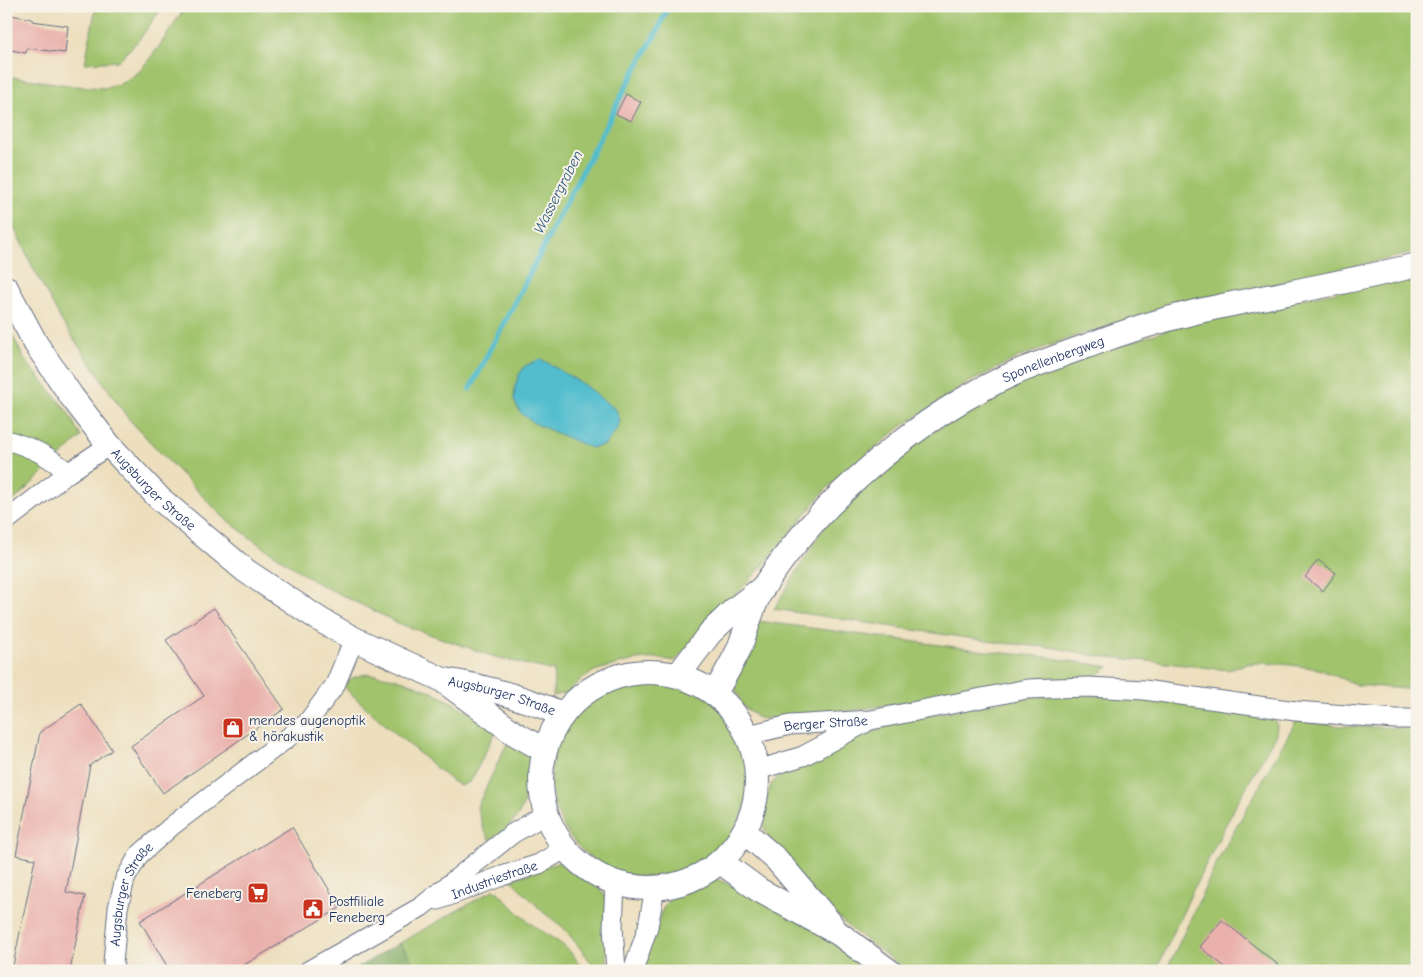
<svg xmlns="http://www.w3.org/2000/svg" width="1423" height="977" font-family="'Comic Neue',sans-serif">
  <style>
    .green { fill: #a0c36c; stroke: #5e7965 }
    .forest { fill: #80a960; stroke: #4e6c5f }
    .water { fill: #53bdce; stroke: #377696 }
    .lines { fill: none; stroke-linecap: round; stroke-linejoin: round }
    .stream { stroke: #53bdce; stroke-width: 5.5 }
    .building { fill: #eab1ac }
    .minor-casing { stroke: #646d80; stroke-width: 21 }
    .tertiary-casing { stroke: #646d80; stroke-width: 26 }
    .minor { stroke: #fff; stroke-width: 19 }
    .tertiary { stroke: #fff; stroke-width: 24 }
    .labels { text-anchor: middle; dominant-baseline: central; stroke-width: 4; stroke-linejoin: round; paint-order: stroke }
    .street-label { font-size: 14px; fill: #1b2f5e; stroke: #f7f3e8 }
    .poi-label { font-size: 14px; fill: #1b2f5e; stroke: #f7f3e8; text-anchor: start }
    .water-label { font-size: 15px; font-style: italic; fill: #2c5a80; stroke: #f7f3e8 }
  </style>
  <rect width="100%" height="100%" fill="#f7f3e8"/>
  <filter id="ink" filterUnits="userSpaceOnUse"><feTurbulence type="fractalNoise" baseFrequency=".02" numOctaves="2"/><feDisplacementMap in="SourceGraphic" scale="10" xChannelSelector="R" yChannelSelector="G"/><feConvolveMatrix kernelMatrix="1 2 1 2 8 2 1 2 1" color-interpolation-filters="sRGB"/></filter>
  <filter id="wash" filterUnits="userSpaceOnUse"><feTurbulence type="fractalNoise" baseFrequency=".0096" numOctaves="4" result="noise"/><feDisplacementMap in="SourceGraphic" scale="20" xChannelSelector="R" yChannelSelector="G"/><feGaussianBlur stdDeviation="1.12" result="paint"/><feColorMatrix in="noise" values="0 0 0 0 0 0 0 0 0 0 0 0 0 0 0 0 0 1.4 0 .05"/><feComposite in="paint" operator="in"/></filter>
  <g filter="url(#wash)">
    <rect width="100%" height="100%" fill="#eddfbe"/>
    <g class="green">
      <polygon points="96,6 163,6 139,40 118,61 85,63"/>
      <polygon points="186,6 1417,6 1417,252 1271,285 1188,301 1061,341 1017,358 968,383 899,428 826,489 766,562 675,661 658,658 635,660 612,666 594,671 578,682 567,693 553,696 554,671 495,657 400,624 315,582 253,540 223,517 153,445 127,417 61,320 33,268 13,225 6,204 6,76 75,86 105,88 122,83 139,72 158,48"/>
      <polygon points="1417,276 1417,690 1357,685 1319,669 1291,665 1261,663 1245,664 1228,670 1167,663 1098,656 1056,648 1001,643 774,609 830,517 922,438 981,403 1033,377 1088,356 1200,319"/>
      <polygon points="6,322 24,359 68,412 81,437 6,508"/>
      <polygon points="758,621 993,652 1038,656 1109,667 1099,674 1074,682 961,694 789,720 758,718 743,706 735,688 739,664"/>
      <path d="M366,674C413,676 457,705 497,729L471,781L461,786L453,782L381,721L348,691L345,687L346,683L352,678Z"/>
      <circle cx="650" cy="778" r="99"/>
      <polygon points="1076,695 1140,698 1266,715 1272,717 1277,725 1276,734 1229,818 1193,890 1156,971 908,971 851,929 822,902 778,852 767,835 762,822 764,806 771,784 782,774 797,763 834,746 905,720 1024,697"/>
      <polygon points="1296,721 1342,726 1417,728 1417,971 1166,971 1220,856"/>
      <path d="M515,740L527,753L532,763C529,777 526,804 518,816C511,825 501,832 492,839H489L483,827L477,807L506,745Z"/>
      <polygon points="566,859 601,889 607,901 607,971 593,971 591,962 563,927 544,913 511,880"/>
      <polygon points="714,878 748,892 887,971 641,971 648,947 664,906 673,895 692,890"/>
      <path d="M495,889C506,900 517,912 529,922C551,940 569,942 583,971H420L400,943Z"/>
    </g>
    <polygon class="forest" points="400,943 420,971 352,971"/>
    <polygon class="water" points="541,359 584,385 616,410 620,420 618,428 605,445 591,448 532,422 520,412 514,400 515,386 519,375 525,366"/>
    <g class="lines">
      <polyline class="stream" points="470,389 628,83 658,30 668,6"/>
    </g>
    <g id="blocks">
      <g class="building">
        <polygon points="6,14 32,19 32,21 68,26 65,53 27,48 26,53 6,49"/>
        <polygon points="626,94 641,102 631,121 616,114"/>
        <polygon points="1318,560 1336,573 1323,591 1305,577"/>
        <polygon points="214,608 284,709 163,793 131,746 204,696 166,640"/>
        <polygon points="81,704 112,750 90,765 66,892 85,896 70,971 12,971 35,859 16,855 40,732"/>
        <polygon points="292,827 340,908 234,971 170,971 140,921"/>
        <polygon points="1222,920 1286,971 1230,971 1200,947"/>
      </g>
    </g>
  </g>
  <g filter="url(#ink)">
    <use href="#blocks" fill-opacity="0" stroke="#646d80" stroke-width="1"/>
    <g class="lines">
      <g class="minor-casing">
        <g id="minor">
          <path d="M6,440C31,447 50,456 68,473"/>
          <polyline points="6,521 68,473 109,445"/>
          <path id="s1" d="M748,735L790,725L871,720L1027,689L1054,688L1089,687L1144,690L1296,711L1395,719H1417"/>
          <polyline points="758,770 803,756 865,723"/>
          <polyline points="615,883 613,927 616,971"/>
          <path id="s2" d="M438,900L502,876L539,864L566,848"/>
          <path id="s3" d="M115,971L113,963L118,908L125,879L139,855L173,825L307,723L335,685L354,639"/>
          <polyline points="308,971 421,907 512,834 546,814"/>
          <polyline points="633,971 648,927 655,888"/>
        </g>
      </g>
      <g class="tertiary-casing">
        <g id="tertiary">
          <path id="s4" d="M6,288L36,344L72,397L109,445L159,498L246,571L322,621L354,639L441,679L514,733L544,750"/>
          <circle cx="649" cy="780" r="108"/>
          <polyline points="679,674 710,633 735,609 761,589"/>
          <path id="s5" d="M445,680C488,687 522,697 562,714"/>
          <path id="s6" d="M715,693C723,679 731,665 738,651C747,630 751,606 764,586C821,499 921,414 1017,372C1040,363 1064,354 1087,346C1123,332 1161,320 1199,311C1272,295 1345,283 1417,265"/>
          <polyline points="745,832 777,860 831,924"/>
          <polyline points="721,862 759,890 838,933 889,971"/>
        </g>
      </g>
      <use href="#minor" class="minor"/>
      <use href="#tertiary" class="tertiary"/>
    </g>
  </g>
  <defs>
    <g id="shop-square" transform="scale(1.125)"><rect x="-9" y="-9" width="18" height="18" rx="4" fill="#c8321e" stroke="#f7f3e8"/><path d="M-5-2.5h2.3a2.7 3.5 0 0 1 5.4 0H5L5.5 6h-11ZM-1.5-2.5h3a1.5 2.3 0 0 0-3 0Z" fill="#fff"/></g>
    <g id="supermarket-square" transform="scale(1.125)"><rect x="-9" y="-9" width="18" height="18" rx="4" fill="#c8321e" stroke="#f7f3e8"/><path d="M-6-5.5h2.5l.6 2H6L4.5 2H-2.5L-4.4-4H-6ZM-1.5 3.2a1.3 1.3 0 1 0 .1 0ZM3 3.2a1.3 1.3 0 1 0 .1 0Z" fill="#fff"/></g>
    <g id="civic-square" transform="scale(1.125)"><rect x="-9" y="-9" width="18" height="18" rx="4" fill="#c8321e" stroke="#f7f3e8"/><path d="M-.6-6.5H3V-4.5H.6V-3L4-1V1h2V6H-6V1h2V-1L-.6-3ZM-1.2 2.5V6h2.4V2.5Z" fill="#fff"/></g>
  </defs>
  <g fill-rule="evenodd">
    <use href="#shop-square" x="233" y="728"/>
    <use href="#supermarket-square" x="258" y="893"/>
    <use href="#civic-square" x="313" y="909"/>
  </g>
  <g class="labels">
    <g class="street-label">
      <text stroke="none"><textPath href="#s6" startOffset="492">Sponellenbergweg</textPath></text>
      <text stroke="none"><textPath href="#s4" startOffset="251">Augsburger Straße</textPath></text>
      <text stroke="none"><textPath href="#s5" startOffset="59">Augsburger Straße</textPath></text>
      <text stroke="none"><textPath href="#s1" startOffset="79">Berger Straße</textPath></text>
      <text stroke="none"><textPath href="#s2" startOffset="60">Industriestraße</textPath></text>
      <text stroke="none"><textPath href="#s3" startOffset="81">Augsburger Straße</textPath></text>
    </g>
    <g class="poi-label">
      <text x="249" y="720">mendes augenoptik<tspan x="249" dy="16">&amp; hörakustik</tspan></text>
      <text x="242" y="893" text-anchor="end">Feneberg</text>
      <text x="329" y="901">Postfiliale<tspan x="329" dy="16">Feneberg</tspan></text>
    </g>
    <g class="water-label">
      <text transform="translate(558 192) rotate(-63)">Wassergraben</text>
    </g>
  </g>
  <rect width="1423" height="977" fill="none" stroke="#f7f3e8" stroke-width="25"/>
</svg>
